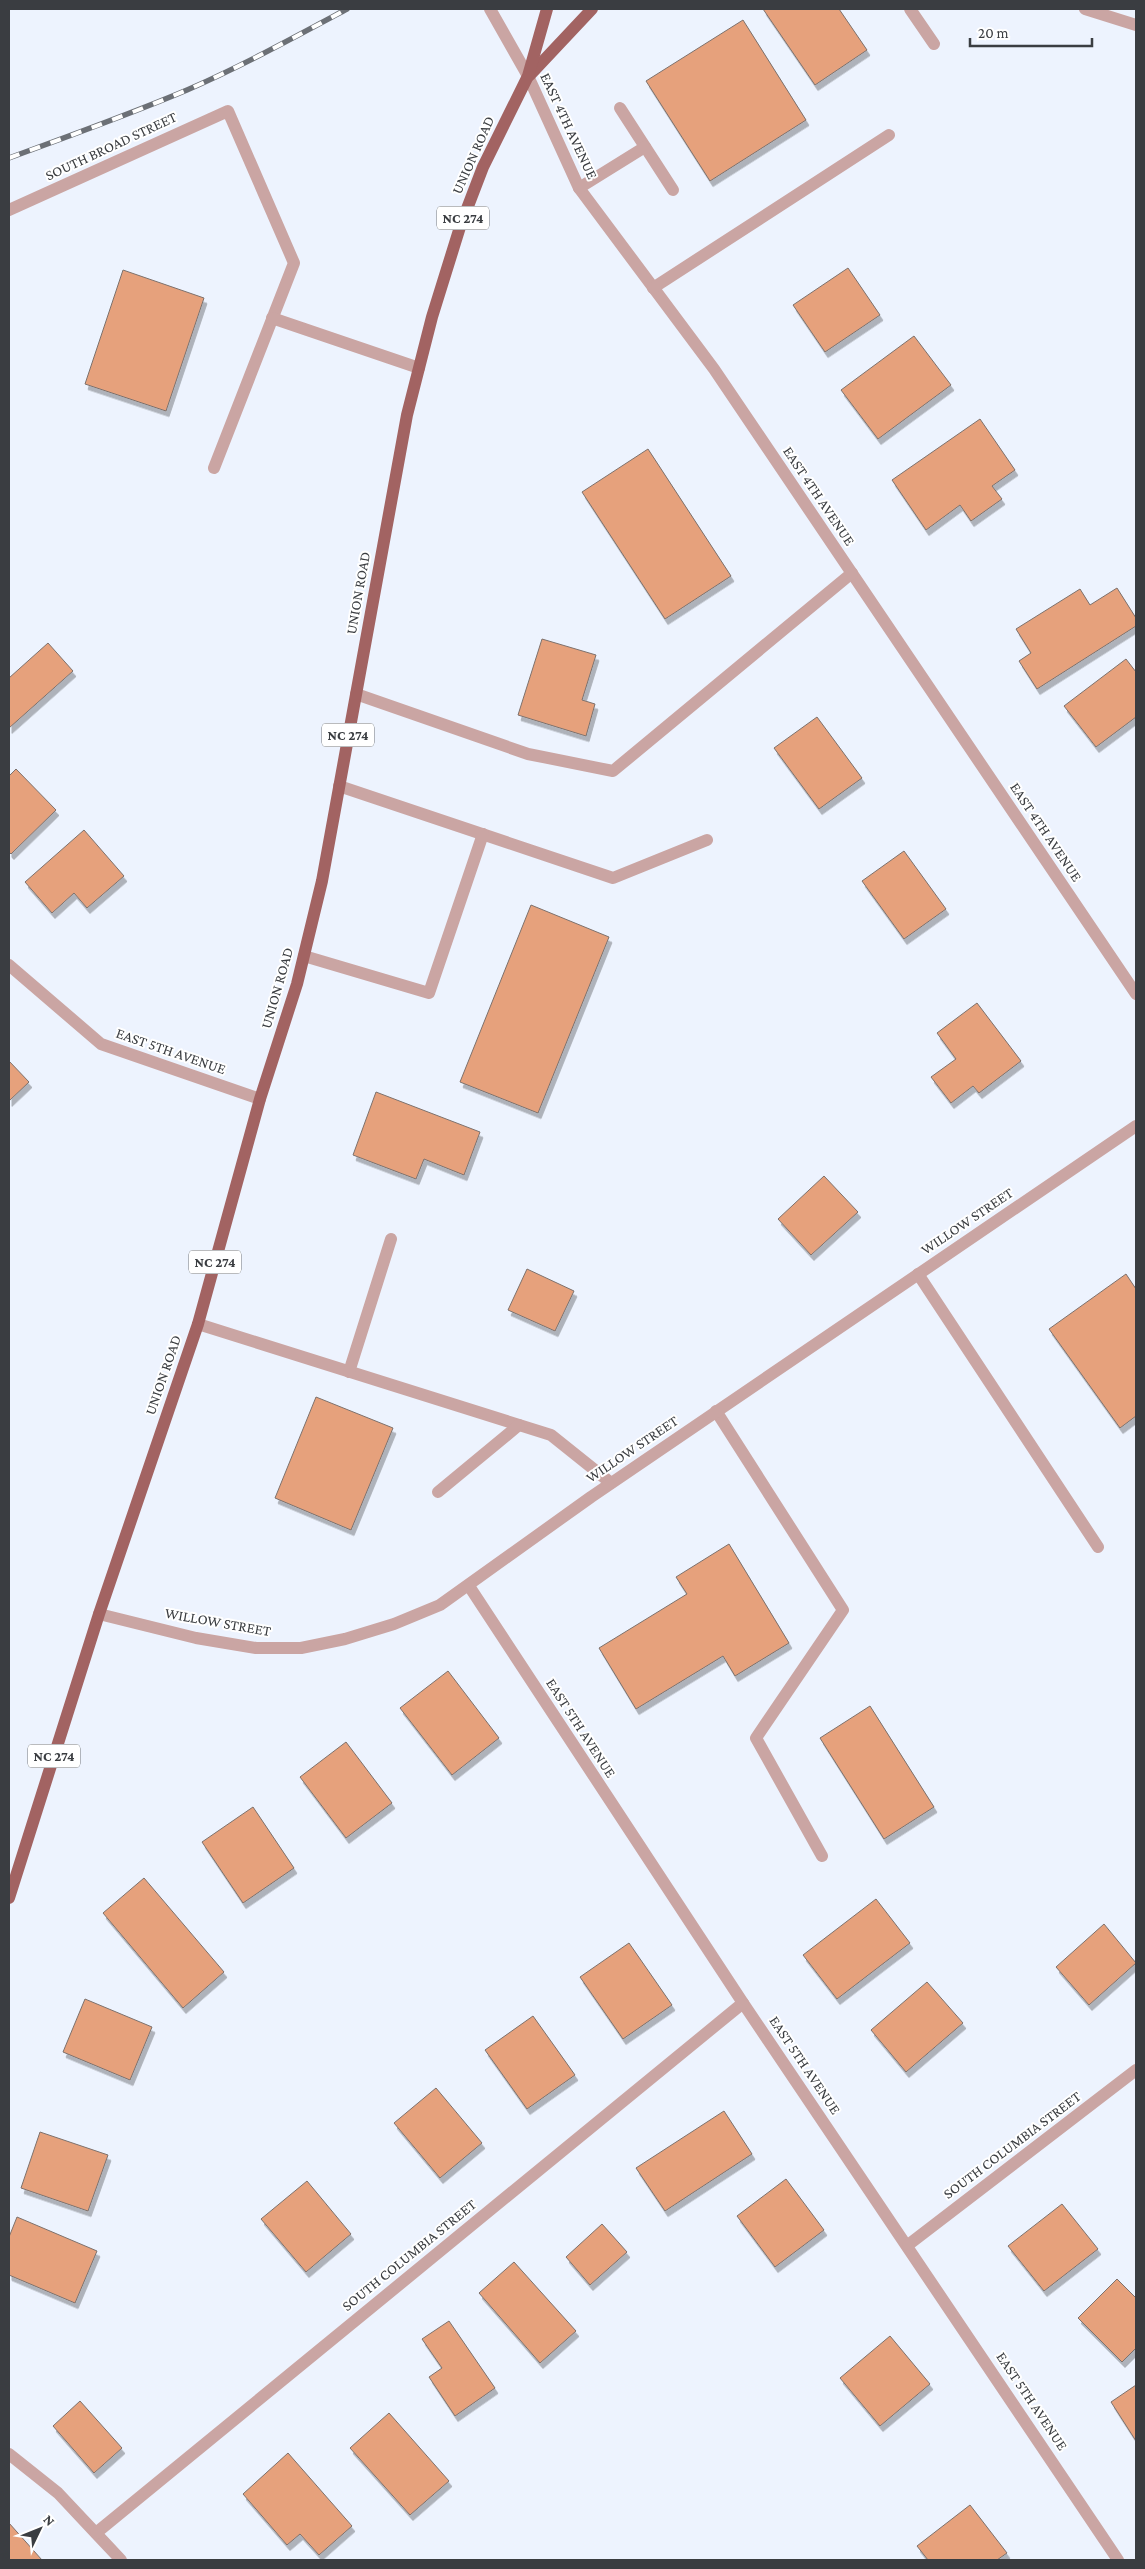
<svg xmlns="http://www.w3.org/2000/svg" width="1145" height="2569" font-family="'Crimson Pro',serif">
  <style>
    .building { fill: #e6a17c; stroke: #7d716c; filter: url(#shadow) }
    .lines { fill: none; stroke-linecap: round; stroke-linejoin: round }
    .minor { stroke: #caa5a3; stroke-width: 12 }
    .major { stroke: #a26362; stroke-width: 12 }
    .rail-casing { stroke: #6c7076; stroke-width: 5.5 }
    .rail { stroke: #fff; stroke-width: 4; stroke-dasharray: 11; stroke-linecap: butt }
    .labels { text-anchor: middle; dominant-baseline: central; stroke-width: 4; stroke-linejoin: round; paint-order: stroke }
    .shield { fill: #fff; stroke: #75777a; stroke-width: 1 }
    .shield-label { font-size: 14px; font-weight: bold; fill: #3a3d41 }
    .street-label { font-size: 15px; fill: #3a3d41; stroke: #fff }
  </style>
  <defs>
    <filter id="shadow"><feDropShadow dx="3" dy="5.5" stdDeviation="0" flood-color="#0004"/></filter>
  </defs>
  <rect width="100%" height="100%" fill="#edf3fe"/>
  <g class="building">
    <polygon points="763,9 839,9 867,50 815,85"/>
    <polygon points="743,20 806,120 710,181 646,81"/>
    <polygon points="848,268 880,315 825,352 793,305"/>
    <polygon points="123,270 204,298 166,411 85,384"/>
    <polygon points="914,336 951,385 878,439 841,390"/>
    <polygon points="980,419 1015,470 992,486 1002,499 971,521 960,505 926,530 892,480"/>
    <polygon points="648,449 731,576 665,619 582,492"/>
    <polygon points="1117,588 1136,618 1136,626 1037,689 1019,661 1031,653 1016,629 1080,589 1090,605"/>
    <polygon points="542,639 596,655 582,700 595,704 586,736 518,715"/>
    <polygon points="48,643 73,671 9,728 9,678"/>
    <polygon points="1126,659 1136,672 1136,717 1096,747 1064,706"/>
    <polygon points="817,717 862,778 819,809 774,748"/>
    <polygon points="16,769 56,810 11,854 9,852 9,776"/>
    <polygon points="84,830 124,876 87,908 74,893 52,913 25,882"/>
    <polygon points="904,851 946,909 904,939 862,881"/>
    <polygon points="531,905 609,937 538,1113 460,1082"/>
    <polygon points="977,1003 1021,1061 979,1093 973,1086 951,1103 931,1077 956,1059 937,1033"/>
    <polygon points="9,1061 29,1082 9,1101"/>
    <polygon points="376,1092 480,1132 464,1175 424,1159 416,1179 353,1155"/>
    <polygon points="824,1176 858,1212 811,1255 778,1219"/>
    <polygon points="527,1269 574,1291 555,1331 508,1310"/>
    <polygon points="1126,1274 1136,1289 1136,1416 1120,1428 1049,1329"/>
    <polygon points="316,1397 393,1428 351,1530 275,1498"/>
    <polygon points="729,1544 789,1643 735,1676 723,1656 636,1709 599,1648 687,1594 676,1577"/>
    <polygon points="448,1671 499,1738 452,1775 400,1708"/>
    <polygon points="870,1706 934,1807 884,1839 820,1738"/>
    <polygon points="346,1742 392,1803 346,1838 300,1777"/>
    <polygon points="253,1807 294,1868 243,1903 202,1842"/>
    <polygon points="144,1878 224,1972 183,2008 103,1913"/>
    <polygon points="876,1899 910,1943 837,1999 803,1955"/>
    <polygon points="1104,1924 1136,1963 1089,2005 1056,1967"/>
    <polygon points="629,1943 672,2005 623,2039 580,1977"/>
    <polygon points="927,1982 963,2023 906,2072 871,2030"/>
    <polygon points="85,1999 152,2027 130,2080 63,2052"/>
    <polygon points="533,2016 575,2075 527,2109 485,2050"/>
    <polygon points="436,2088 482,2143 440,2178 394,2123"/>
    <polygon points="724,2111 752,2154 665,2211 636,2168"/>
    <polygon points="40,2132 108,2155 88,2211 21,2188"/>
    <polygon points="786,2179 824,2230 775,2267 737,2216"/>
    <polygon points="307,2181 351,2234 306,2272 261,2219"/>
    <polygon points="1062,2204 1098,2249 1044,2291 1008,2246"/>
    <polygon points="17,2217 97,2251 75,2303 9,2275 9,2237"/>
    <polygon points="602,2224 627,2252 590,2285 566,2257"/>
    <polygon points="514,2262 576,2331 540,2363 479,2293"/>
    <polygon points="1117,2279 1136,2298 1136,2348 1122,2362 1078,2318"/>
    <polygon points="449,2321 495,2388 455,2416 429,2377 442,2368 422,2339"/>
    <polygon points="890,2336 930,2384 880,2426 840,2378"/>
    <polygon points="1136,2385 1136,2441 1111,2402"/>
    <polygon points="80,2401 122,2448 94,2473 53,2426"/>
    <polygon points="389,2413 449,2481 410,2515 350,2448"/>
    <polygon points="288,2453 352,2526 319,2555 300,2534 287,2545 243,2494"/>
    <polygon points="970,2505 1007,2553 997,2560 928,2560 917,2546"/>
    <polygon points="9,2523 42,2560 9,2560"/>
  </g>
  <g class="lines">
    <g class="minor">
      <polyline points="490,9 528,76 579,188 714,369 1136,994"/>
      <polyline points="910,9 934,44"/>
      <polyline points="1085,9 1136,25"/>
      <polyline points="620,108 673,190"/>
      <polyline points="579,188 645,147"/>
      <polyline points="9,210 228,111 294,263 214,468"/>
      <polyline points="653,288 889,135"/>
      <polyline points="272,318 419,368"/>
      <polyline points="356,694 528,754 613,771 852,573"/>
      <polyline points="339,786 613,878 707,840"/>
      <polyline points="304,956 429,993 483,834"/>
      <polyline points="9,965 101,1044 260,1099"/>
      <polyline points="918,1274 1098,1547"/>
      <polyline points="198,1324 551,1435 611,1483"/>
      <polyline points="349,1372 391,1239"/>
      <polyline points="716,1411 843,1610 756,1738 822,1856"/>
      <polyline points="438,1492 519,1425"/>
      <polyline points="469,1586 743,2003 1118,2560"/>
      <polyline points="99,1614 196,1638 256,1648 301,1648 345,1639 394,1624 440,1605 591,1497 1136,1126"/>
      <polyline points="908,2245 1136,2070"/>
      <polyline points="9,2454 58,2493 121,2560"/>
      <polyline points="96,2533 743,2003"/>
    </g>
    <g class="major">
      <polyline points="530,75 592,9"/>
      <polyline points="9,1898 99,1614 198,1324 260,1099 297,984 322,881 407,415 432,317 460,227 483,167 528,76 547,9"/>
    </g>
    <g class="rail-casing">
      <path id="rail" d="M9,158C69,136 128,115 187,90C242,66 295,37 347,9"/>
    </g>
    <use href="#rail" class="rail"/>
  </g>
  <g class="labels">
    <g class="shield">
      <rect x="437" y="206.5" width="52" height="23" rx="4"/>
      <rect x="322" y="723.5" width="52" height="23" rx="4"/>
      <rect x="189" y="1250.5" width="52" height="23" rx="4"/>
      <rect x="28" y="1744.5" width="52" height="23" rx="4"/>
    </g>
    <g class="shield-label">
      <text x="463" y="218">NC 274</text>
      <text x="348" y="735">NC 274</text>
      <text x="215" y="1262">NC 274</text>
      <text x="54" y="1756">NC 274</text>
    </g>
    <g class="street-label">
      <text transform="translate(569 126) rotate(65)">EAST 4TH AVENUE</text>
      <text transform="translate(111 146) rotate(-25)">SOUTH BROAD STREET</text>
      <text transform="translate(473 155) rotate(-66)">UNION ROAD</text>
      <text transform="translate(819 496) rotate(56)">EAST 4TH AVENUE</text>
      <text transform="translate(358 593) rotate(-80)">UNION ROAD</text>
      <text transform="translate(1046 832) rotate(56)">EAST 4TH AVENUE</text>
      <text transform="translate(277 988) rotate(-74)">UNION ROAD</text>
      <text transform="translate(171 1051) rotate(19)">EAST 5TH AVENUE</text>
      <text transform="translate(967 1221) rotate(-34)">WILLOW STREET</text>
      <text transform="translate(163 1375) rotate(-71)">UNION ROAD</text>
      <text transform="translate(632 1449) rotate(-34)">WILLOW STREET</text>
      <text transform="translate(218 1622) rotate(10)">WILLOW STREET</text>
      <text transform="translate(581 1728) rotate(57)">EAST 5TH AVENUE</text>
      <text transform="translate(805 2065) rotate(56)">EAST 5TH AVENUE</text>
      <text transform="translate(1012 2145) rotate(-37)">SOUTH COLUMBIA STREET</text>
      <text transform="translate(409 2255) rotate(-39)">SOUTH COLUMBIA STREET</text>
      <text transform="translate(1032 2401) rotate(56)">EAST 5TH AVENUE</text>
    </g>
  </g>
  <rect width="1145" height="2569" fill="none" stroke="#3a3d41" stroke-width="20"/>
  <g transform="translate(40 2529) rotate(47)" stroke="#ffffff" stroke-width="4" paint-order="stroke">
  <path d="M0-4L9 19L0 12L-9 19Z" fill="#3a3d41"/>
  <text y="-8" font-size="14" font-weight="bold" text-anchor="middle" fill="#3a3d41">N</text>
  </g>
  <path d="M970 38v8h122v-8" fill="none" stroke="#3a3d41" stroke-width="2.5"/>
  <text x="978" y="38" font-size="15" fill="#3a3d41" stroke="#ffffff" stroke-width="4" paint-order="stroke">20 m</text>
</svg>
